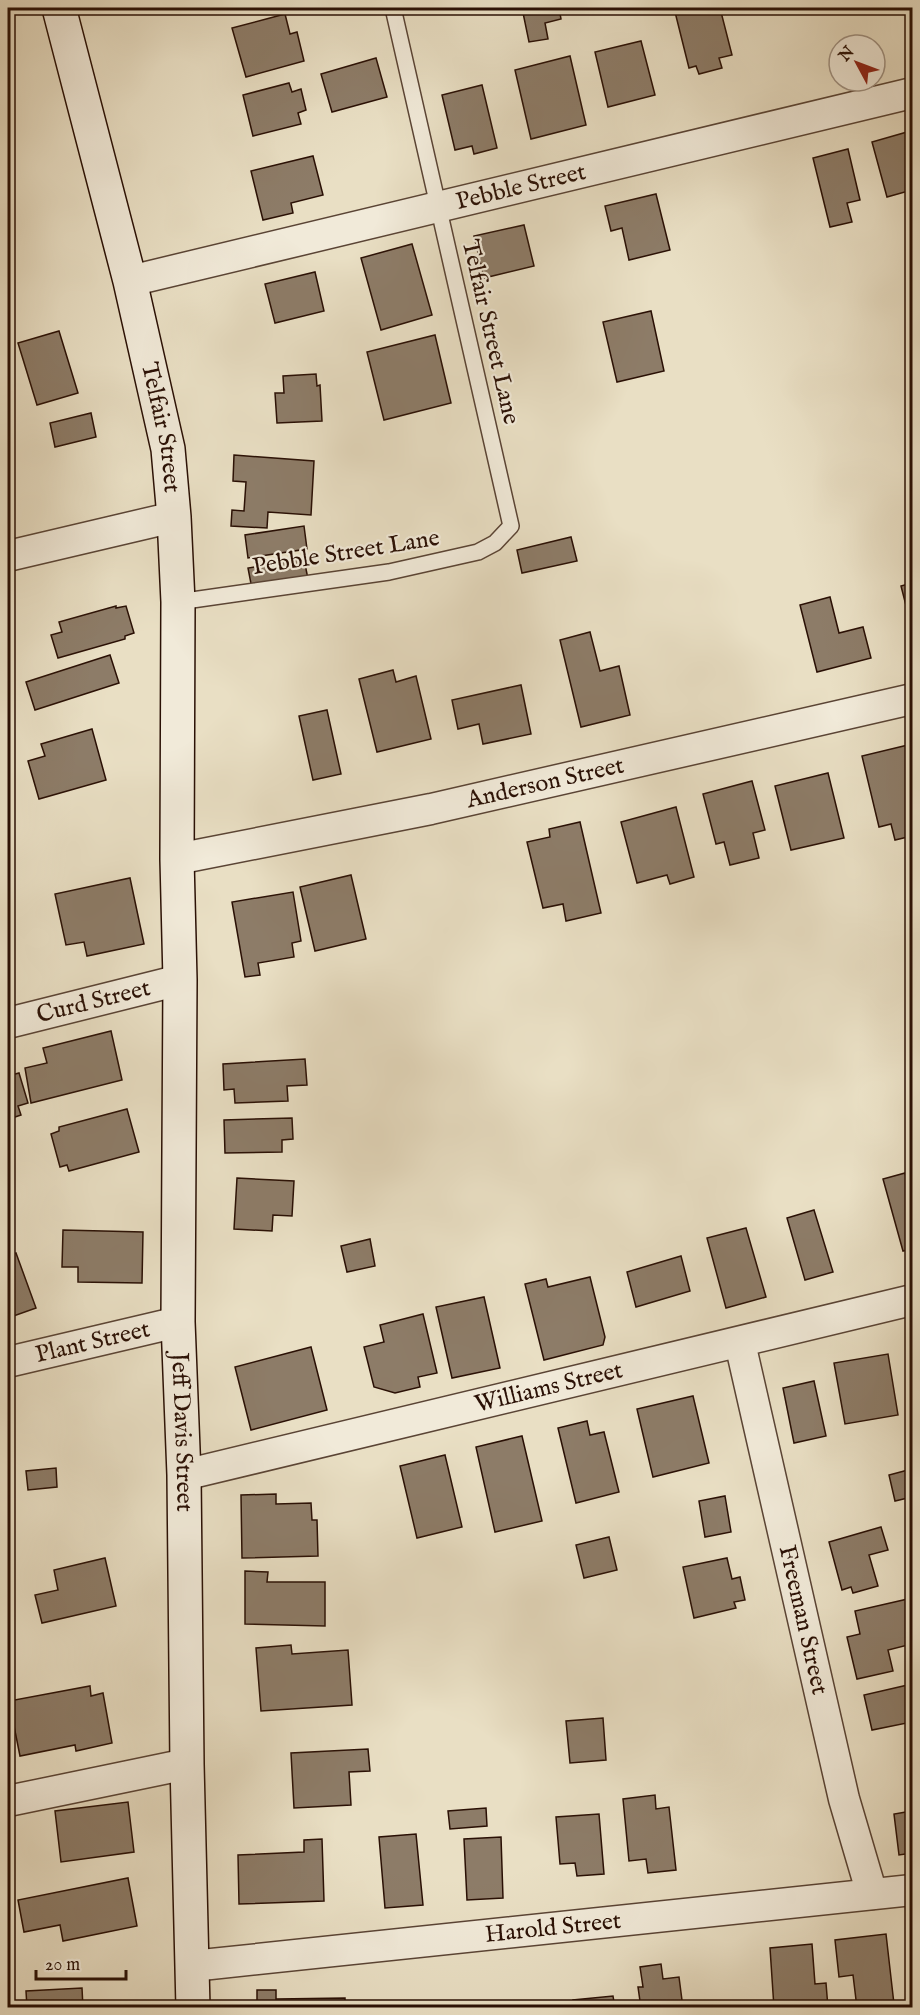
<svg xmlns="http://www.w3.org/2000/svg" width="920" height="2015" font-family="'IM FELL English',serif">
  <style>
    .building { fill: #8d7c68; stroke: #2a1005; stroke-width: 1.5 }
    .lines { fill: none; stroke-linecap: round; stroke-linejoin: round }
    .lane-casing { stroke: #5a4435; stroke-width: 18 }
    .street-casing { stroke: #5a4435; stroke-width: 33 }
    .secondary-casing { stroke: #2a1005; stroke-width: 36 }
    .lane { stroke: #f1ead9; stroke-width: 15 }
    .street { stroke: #f1ead9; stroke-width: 30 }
    .secondary { stroke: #f1ead9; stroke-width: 33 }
    .labels { text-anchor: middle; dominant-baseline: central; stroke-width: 4.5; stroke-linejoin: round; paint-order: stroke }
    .street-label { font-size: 24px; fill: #2a1005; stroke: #f1ead9 }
  </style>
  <rect width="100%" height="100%" fill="#e9dfc4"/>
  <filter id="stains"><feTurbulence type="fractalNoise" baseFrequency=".00333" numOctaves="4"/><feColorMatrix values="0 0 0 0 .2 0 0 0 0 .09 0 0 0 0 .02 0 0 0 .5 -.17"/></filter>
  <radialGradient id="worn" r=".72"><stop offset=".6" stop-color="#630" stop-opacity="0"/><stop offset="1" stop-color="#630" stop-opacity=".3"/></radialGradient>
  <g class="building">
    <polygon points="522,8 559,8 561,19 545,23 548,39 529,42"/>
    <polygon points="674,8 720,8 732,55 719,58 722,68 699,74 696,66 689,68"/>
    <polygon points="285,14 290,34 297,32 304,61 246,77 232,28"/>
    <polygon points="641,41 655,95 608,107 595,52"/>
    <polygon points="570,56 586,125 531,139 515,70"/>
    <polygon points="376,58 387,97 332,112 321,74"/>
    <polygon points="289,83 292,92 301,89 306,110 298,113 301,124 253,136 243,95"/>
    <polygon points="482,85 497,148 474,154 472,146 455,150 442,95"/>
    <polygon points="907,132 912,153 912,190 887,197 872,142"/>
    <polygon points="848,149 860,200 847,203 852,222 830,227 813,158"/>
    <polygon points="313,156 323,195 291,203 293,213 263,220 251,171"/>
    <polygon points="656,194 670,250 629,260 622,228 611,231 605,206"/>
    <polygon points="524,225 534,266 484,278 474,236"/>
    <polygon points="412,244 432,315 381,330 361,258"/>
    <polygon points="315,272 324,311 275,323 265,284"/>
    <polygon points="651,311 664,371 617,382 603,322"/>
    <polygon points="59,331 78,393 37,405 18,343"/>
    <polygon points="435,335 451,403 384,420 367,352"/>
    <polygon points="316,374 317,386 320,385 322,421 277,423 275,393 284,393 283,376"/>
    <polygon points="91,413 96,437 55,447 50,423"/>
    <polygon points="234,455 314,461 311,515 268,512 267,528 231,526 232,510 244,511 246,482 233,481"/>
    <polygon points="304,526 307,549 248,558 245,535"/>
    <polygon points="571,537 577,561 522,573 517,550"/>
    <polygon points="304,559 308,579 252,589 248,568"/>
    <polygon points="912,583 912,629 901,586"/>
    <polygon points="830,597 839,633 863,627 871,658 817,672 800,605"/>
    <polygon points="116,606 116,608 126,606 134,633 125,636 125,639 58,658 51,635 62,632 59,622"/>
    <polygon points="590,632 600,671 619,666 630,715 581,727 560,640"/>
    <polygon points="110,655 119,683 35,710 26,682"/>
    <polygon points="393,670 396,682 416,676 431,739 377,752 359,679"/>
    <polygon points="521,685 531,734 483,744 479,724 458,729 452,700"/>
    <polygon points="327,710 341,774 313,780 299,716"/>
    <polygon points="92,729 106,780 39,799 28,761 45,756 41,744"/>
    <polygon points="912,744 912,836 895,840 891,824 879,827 862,756"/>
    <polygon points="828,773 844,838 791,850 775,786"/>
    <polygon points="752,781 765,830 753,833 759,858 730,865 724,842 716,844 703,794"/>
    <polygon points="676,807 694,877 670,884 667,875 637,883 621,822"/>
    <polygon points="580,822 601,913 566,921 563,904 543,908 527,842 550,837 549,829"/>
    <polygon points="351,875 366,939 315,951 300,887"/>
    <polygon points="130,878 144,944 87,956 84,942 66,945 55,894"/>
    <polygon points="293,892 301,941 292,943 294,957 258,963 260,975 245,977 232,902"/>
    <polygon points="111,1031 122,1080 31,1103 25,1068 47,1063 43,1048"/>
    <polygon points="305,1059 307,1085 287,1086 288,1101 235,1103 234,1089 224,1090 223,1064"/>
    <polygon points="8,1073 8,1076 19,1073 28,1103 18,1106 21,1115 9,1119 10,1122 8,1122"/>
    <polygon points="127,1109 139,1152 69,1171 67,1165 60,1167 51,1134 59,1131 59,1127"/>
    <polygon points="292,1118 293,1139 282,1140 282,1152 225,1153 224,1120"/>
    <polygon points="905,1173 912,1200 912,1249 903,1251 883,1179"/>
    <polygon points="237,1178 294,1181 292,1216 273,1215 272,1231 234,1229"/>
    <polygon points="814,1210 833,1272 805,1280 787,1218"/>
    <polygon points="746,1228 766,1297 726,1308 707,1238"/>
    <polygon points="63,1230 143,1232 142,1283 78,1282 78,1267 62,1267"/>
    <polygon points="370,1239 375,1266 347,1272 341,1246"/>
    <polygon points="16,1253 36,1308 8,1318 8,1256"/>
    <polygon points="681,1256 690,1291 636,1307 627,1272"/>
    <polygon points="590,1277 605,1337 603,1345 544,1360 525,1284 546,1279 548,1287"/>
    <polygon points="484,1297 500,1368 452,1378 436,1307"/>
    <polygon points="423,1314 437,1373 418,1377 420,1387 395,1393 374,1387 364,1347 384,1342 380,1325"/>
    <polygon points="311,1347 327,1410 251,1430 235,1367"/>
    <polygon points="888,1354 898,1415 845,1424 834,1363"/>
    <polygon points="814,1381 826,1436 794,1443 783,1388"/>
    <polygon points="693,1396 709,1463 653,1477 637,1409"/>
    <polygon points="587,1421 590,1435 604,1432 619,1492 576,1503 558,1428"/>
    <polygon points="522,1436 542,1521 495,1532 476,1447"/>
    <polygon points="445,1455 462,1527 417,1538 400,1466"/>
    <polygon points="56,1468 57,1487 28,1490 26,1471"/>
    <polygon points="908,1470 912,1497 895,1501 889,1475"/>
    <polygon points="276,1494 276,1504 311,1503 312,1520 317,1520 318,1556 242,1558 241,1495"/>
    <polygon points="725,1496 731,1532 705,1537 699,1501"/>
    <polygon points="881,1527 888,1550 869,1555 878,1586 853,1593 851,1587 842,1590 829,1542"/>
    <polygon points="609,1537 617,1570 584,1578 576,1545"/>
    <polygon points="105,1558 116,1606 42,1623 35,1595 58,1590 54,1570"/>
    <polygon points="727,1558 732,1579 740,1577 745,1600 734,1602 736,1608 694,1618 683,1567"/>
    <polygon points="245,1571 268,1572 267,1582 325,1582 325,1626 245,1624"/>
    <polygon points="912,1598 912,1644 888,1650 893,1671 857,1679 847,1637 860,1634 855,1611"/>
    <polygon points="291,1645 292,1654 348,1650 352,1705 261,1711 256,1648"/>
    <polygon points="912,1684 912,1722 872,1730 864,1695"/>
    <polygon points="90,1686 91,1696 103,1693 112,1743 76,1751 75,1745 20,1756 9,1701"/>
    <polygon points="603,1718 606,1760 570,1763 566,1721"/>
    <polygon points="368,1749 370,1771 349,1772 351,1805 294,1808 291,1753"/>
    <polygon points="655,1795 656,1809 669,1807 676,1870 648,1873 646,1859 629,1861 623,1799"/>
    <polygon points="128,1802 134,1852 61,1862 55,1811"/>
    <polygon points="486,1808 487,1826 450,1829 448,1811"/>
    <polygon points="912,1811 912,1853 899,1855 894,1814"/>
    <polygon points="599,1814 604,1874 577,1876 575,1863 560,1864 556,1817"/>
    <polygon points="416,1834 423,1905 385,1908 379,1837"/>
    <polygon points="501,1837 503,1898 467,1900 464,1839"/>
    <polygon points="322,1839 324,1901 239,1904 238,1855 304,1852 304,1840"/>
    <polygon points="128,1878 137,1926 63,1941 60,1925 24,1932 18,1900"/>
    <polygon points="886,1934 894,2004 857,2008 853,1975 839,1977 835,1940"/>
    <polygon points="912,1939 912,1990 906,1940"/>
    <polygon points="812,1944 815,1984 826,1983 828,2008 774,2008 770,1948"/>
    <polygon points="661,1964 663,1979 679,1977 683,2008 641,2008 638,1987 643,1987 640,1967"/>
    <polygon points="82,1988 83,2008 27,2008 26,1991"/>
    <polygon points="257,1990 276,1990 276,1999 345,1998 345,2008 257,2008"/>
    <polygon points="613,1996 615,2008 574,2008 573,2000"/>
  </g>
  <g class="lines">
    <g class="lane-casing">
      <polyline id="lane" points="178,602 389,572 478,552 495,543 511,526 393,8"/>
    </g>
    <g class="street-casing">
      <g id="street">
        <path id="s1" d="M130,281L912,93"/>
        <polyline points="8,556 174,517"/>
        <path id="s2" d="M177,859L431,809L912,699"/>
        <path id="s3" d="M8,1023L180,980"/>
        <path id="s4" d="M740,1343L844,1799L872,1894"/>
        <path id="s5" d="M8,1362L178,1322"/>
        <path id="s6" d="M184,1475L912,1300"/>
        <polyline points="8,1801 187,1764"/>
        <path id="s7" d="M192,1966L912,1890"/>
      </g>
    </g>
    <g class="secondary-casing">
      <g id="secondary">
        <path id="s8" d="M59,8L130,281L168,449L174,517L178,602L177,859L180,980L178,1322L184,1475L187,1764L193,2008"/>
      </g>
    </g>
    <use href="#lane" class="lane"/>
    <use href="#street" class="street"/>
    <use href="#secondary" class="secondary"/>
  </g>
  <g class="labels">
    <g class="street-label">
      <text stroke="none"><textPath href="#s1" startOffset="402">Pebble Street</textPath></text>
      <text transform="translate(490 332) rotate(77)">Telfair Street Lane</text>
      <text stroke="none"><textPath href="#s8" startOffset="432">Telfair Street</textPath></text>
      <text transform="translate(346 553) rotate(-9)">Pebble Street Lane</text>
      <text stroke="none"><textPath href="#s2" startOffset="376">Anderson Street</textPath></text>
      <text stroke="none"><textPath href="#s3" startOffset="88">Curd Street</textPath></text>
      <text stroke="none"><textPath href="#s5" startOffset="87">Plant Street</textPath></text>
      <text stroke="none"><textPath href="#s6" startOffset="375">Williams Street</textPath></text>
      <text stroke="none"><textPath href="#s8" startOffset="1438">Jeff Davis Street</textPath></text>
      <text stroke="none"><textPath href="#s4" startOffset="284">Freeman Street</textPath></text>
      <text stroke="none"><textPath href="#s7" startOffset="363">Harold Street</textPath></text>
    </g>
  </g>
  <rect width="920" height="2015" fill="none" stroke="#e9dfc4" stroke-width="30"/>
  <rect x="9" y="9" width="902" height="1997" fill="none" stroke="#2a1005" stroke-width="3"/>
  <rect x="15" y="15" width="890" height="1985" fill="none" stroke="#2a1005" stroke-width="1.5"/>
  <g transform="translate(857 63) rotate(311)"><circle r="28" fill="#f1ead9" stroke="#a19384" stroke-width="1.5"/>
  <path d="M0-4.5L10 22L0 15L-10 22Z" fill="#8f2418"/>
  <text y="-9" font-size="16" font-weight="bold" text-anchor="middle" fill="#2a1005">N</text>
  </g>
  <path d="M36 1970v9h90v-9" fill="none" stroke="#2a1005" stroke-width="3"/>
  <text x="45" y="1970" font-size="18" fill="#2a1005" stroke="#f1ead9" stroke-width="4.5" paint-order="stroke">20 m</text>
  <rect width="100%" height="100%" filter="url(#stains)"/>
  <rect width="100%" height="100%" fill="url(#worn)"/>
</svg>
